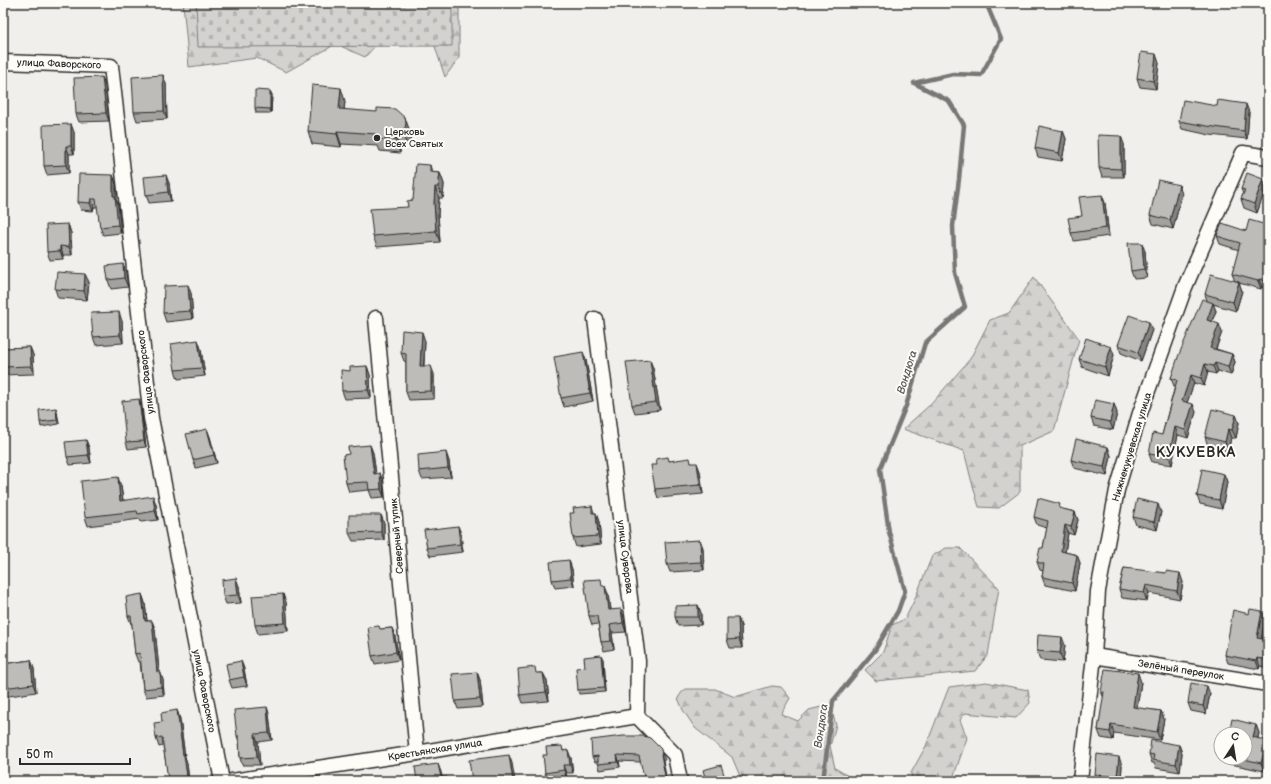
<svg xmlns="http://www.w3.org/2000/svg" width="1271" height="784" font-family="'Balsamiq Sans',sans-serif">
  <style>
    .forest { fill: url(#forest-firs); stroke: #7f7e7d }
    .cemetery { fill: url(#cemetery-stones); stroke: #7f7e7d }
    .lines { fill: none; stroke-linecap: round; stroke-linejoin: round }
    .stream { stroke: #777775; stroke-width: 4.5 }
    .street-casing { stroke: #2b2b2b; stroke-width: 17 }
    .street { stroke: #fdfcf7; stroke-width: 14 }
    .wall { fill: #a3a29e; stroke: #2b2b2b }
    .shaded-wall { fill: #848481; stroke: #2b2b2b }
    .building { fill: #bdbcb8; stroke: #2b2b2b }
    .poi-dot { fill: #2b2b2b; stroke: #fdfcf7; stroke-width: 1.5 }
    .labels { text-anchor: middle; dominant-baseline: central; stroke-width: 4; stroke-linejoin: round; paint-order: stroke }
    .street-label { font-size: 10px; fill: #2b2b2b; stroke: #fdfcf7 }
    .poi-label { font-size: 10px; fill: #2b2b2b; stroke: #fdfcf7; text-anchor: start }
    .water-label { font-size: 11px; font-style: italic; fill: #575756; stroke: #fdfcf7 }
    .district-label { font-size: 14px; font-weight: bold; letter-spacing: 1px; fill: #2b2b2b; stroke: #fdfcf7 }
  </style>
  <defs>
    <pattern id="forest-firs" width="22" height="20" patternUnits="userSpaceOnUse"><rect width="22" height="20" fill="#d3d2cf"/><path d="M5 1l3.5 6h-7zM16 11l3.5 6h-7z" fill="#b5b4b2"/></pattern>
    <pattern id="cemetery-stones" width="16" height="16" patternUnits="userSpaceOnUse"><rect width="16" height="16" fill="#d3d2cf"/><path d="M2 7V4a2 2 0 0 1 4 0v3zM10 15v-3a2 2 0 0 1 4 0v3z" fill="#b5b4b2"/></pattern>
  </defs>
  <rect width="100%" height="100%" fill="#f0efeb"/>
  <filter id="ink" filterUnits="userSpaceOnUse"><feTurbulence type="fractalNoise" baseFrequency=".025" numOctaves="2"/><feDisplacementMap in="SourceGraphic" scale="8" xChannelSelector="R" yChannelSelector="G"/><feConvolveMatrix kernelMatrix="1 2 1 2 8 2 1 2 1" color-interpolation-filters="sRGB"/></filter>
  <g filter="url(#ink)">
    <g class="forest">
      <polygon points="183,3 398,3 398,21 365,57 336,44 286,72 257,58 189,67"/>
      <polygon points="424,3 459,3 459,58 445,77 424,13"/>
      <polygon points="1034,277 1079,339 1054,431 1020,446 1020,492 999,508 979,507 971,479 964,451 903,429 932,403 970,359 990,320 1009,313"/>
      <polygon points="946,548 960,548 999,588 988,655 975,671 876,681 865,670 883,652 892,625 905,619 914,601 932,556"/>
      <polygon points="986,682 1028,690 1030,703 1016,718 965,713 960,720 967,738 952,781 912,781 911,773 926,746 949,687"/>
      <polygon points="772,686 781,687 790,698 781,714 798,721 809,710 821,707 832,712 836,725 830,746 835,768 856,781 742,781 732,757 695,728 683,710 678,698 682,692 686,689 715,689 735,697"/>
    </g>
    <polygon class="cemetery" points="196,3 452,3 452,46 198,47"/>
    <g class="lines">
      <polyline class="stream" points="823,781 833,701 875,650 898,611 905,591 889,532 880,469 906,406 925,343 965,307 955,273 953,226 959,179 964,125 949,101 914,83 953,74 981,75 1001,39 987,5 988,3"/>
      <g class="street-casing">
        <g id="street">
          <polyline points="3,62 111,66 151,418 222,781"/>
          <polyline points="376,318 417,753"/>
          <polyline points="595,319 638,661 637,716 675,755 680,781"/>
          <polyline points="1094,656 1268,684"/>
          <polyline points="232,781 417,753 637,716"/>
          <polyline points="1080,781 1094,656 1098,591 1117,490 1140,413 1185,287 1243,153 1268,157"/>
        </g>
      </g>
      <use href="#street" class="street"/>
    </g>
    <g class="wall">
      <polygon points="1159,63 1156,89 1140,87 1137,78"/>
      <polygon points="163,75 166,84 167,119 137,121 134,112"/>
      <polygon points="102,77 105,85 109,121 79,122 76,114"/>
      <polygon points="1268,82 1268,115 1265,106"/>
      <polygon points="270,91 272,95 271,113 256,113 255,108"/>
      <polygon points="345,101 344,110 405,118 411,135 410,141 407,145 400,149 400,153 380,151 378,146 341,144 341,147 312,144 308,131"/>
      <polygon points="1249,112 1247,139 1210,135 1182,129 1179,121"/>
      <polygon points="1063,131 1066,139 1062,161 1038,157 1035,148"/>
      <polygon points="74,132 74,154 69,154 69,173 47,175 44,166"/>
      <polygon points="1124,144 1124,177 1102,177 1099,168"/>
      <polygon points="430,165 432,172 440,173 444,184 443,198 439,198 438,215 440,242 377,247 373,236 408,207 413,200"/>
      <polygon points="113,175 116,184 116,199 118,204 121,233 103,235 100,227 98,207 94,207 93,211 81,210 78,202"/>
      <polygon points="1263,179 1266,187 1257,213 1244,208 1241,199 1243,194 1241,189"/>
      <polygon points="169,183 171,201 149,203 146,195"/>
      <polygon points="1182,194 1173,229 1153,224 1150,215"/>
      <polygon points="1102,195 1105,203 1109,236 1074,241 1071,233"/>
      <polygon points="68,224 71,233 72,255 63,255 63,259 50,260 47,252"/>
      <polygon points="1267,225 1268,227 1268,289 1262,287 1261,289 1239,283 1242,291 1236,311 1213,304 1216,311 1212,322 1222,332 1216,349 1232,354 1235,362 1231,375 1218,371 1216,374 1208,372 1204,386 1194,383 1187,402 1196,412 1188,438 1178,435 1172,465 1152,462 1149,454 1162,435 1175,386 1174,386 1171,378 1207,301 1205,294 1235,281 1232,274 1239,250 1220,244 1217,236 1246,231"/>
      <polygon points="1145,251 1147,278 1134,279 1131,271"/>
      <polygon points="123,264 126,272 128,287 111,289 108,280"/>
      <polygon points="89,282 87,300 58,298 55,289"/>
      <polygon points="191,293 193,319 166,322 163,313"/>
      <polygon points="122,321 123,343 96,345 93,337"/>
      <polygon points="1152,330 1141,361 1121,353 1118,345"/>
      <polygon points="198,340 201,349 205,376 178,379 175,370"/>
      <polygon points="425,341 424,366 434,374 434,399 409,400 406,392 406,362 404,361 401,353"/>
      <polygon points="30,347 33,355 34,374 3,375 3,348"/>
      <polygon points="1114,355 1108,376 1082,367 1079,359"/>
      <polygon points="586,360 593,401 564,407 561,398"/>
      <polygon points="367,366 370,375 371,398 345,399 342,391 350,371"/>
      <polygon points="653,368 660,410 635,413 632,405"/>
      <polygon points="139,399 141,406 146,447 128,449 126,442"/>
      <polygon points="1114,404 1117,413 1113,430 1094,426 1091,418"/>
      <polygon points="56,408 57,412 59,424 41,427 40,422"/>
      <polygon points="1236,415 1239,423 1236,438 1231,438 1228,451 1208,446 1205,437"/>
      <polygon points="207,429 210,437 217,463 196,468 193,460"/>
      <polygon points="86,440 89,448 91,463 70,465 67,457"/>
      <polygon points="370,445 373,453 376,474 383,482 384,497 372,498 369,490 349,492 346,483 349,454"/>
      <polygon points="1108,447 1111,456 1107,476 1074,468 1071,460"/>
      <polygon points="449,461 451,477 422,479 419,471"/>
      <polygon points="669,461 692,463 700,471 703,494 658,498 655,489 657,465"/>
      <polygon points="1224,474 1227,482 1222,509 1200,504 1197,496"/>
      <polygon points="121,486 123,500 156,504 158,520 141,522 140,519 88,526 85,517"/>
      <polygon points="592,506 594,513 596,513 599,522 601,544 576,547 573,538 574,513"/>
      <polygon points="1062,509 1075,512 1078,520 1074,535 1068,533 1065,552 1077,555 1080,563 1075,591 1045,585 1042,577 1043,571 1040,570 1037,562 1043,548 1047,528 1037,525 1034,517"/>
      <polygon points="1161,512 1157,530 1136,525 1133,517"/>
      <polygon points="381,515 384,523 384,540 353,541 349,533"/>
      <polygon points="458,526 461,534 463,552 430,556 427,548"/>
      <polygon points="700,540 703,548 704,570 670,572 667,564"/>
      <polygon points="1124,568 1183,582 1180,599 1149,593 1147,601 1122,598 1119,589"/>
      <polygon points="572,569 574,586 555,588 552,580"/>
      <polygon points="239,586 241,603 226,604 223,596"/>
      <polygon points="604,586 608,594 610,610 624,617 626,632 612,633 614,649 604,651 601,642 598,624 592,625 589,616"/>
      <polygon points="142,594 145,603 147,621 152,621 155,629 159,671 160,671 163,680 164,695 146,697 143,689 140,662 138,662 135,654 132,624 131,624 128,616"/>
      <polygon points="286,602 288,631 258,634 255,625"/>
      <polygon points="698,605 701,613 701,625 678,626 675,617"/>
      <polygon points="738,618 741,626 742,648 730,648 727,640"/>
      <polygon points="1265,619 1262,639 1268,640 1268,668 1260,666 1259,669 1228,663 1225,655"/>
      <polygon points="392,628 395,636 399,660 375,664 372,656 381,629"/>
      <polygon points="1065,645 1063,662 1040,660 1037,651"/>
      <polygon points="603,659 605,692 579,694 578,690 585,667"/>
      <polygon points="31,660 34,669 36,692 3,697 3,664"/>
      <polygon points="241,661 244,669 247,686 232,688 229,680"/>
      <polygon points="477,672 480,680 483,707 458,709 455,701"/>
      <polygon points="538,673 543,673 547,681 549,701 523,703 520,695"/>
      <polygon points="1141,682 1137,708 1161,711 1164,719 1160,740 1114,733 1113,740 1101,738 1098,730 1104,698 1101,692"/>
      <polygon points="1210,694 1206,714 1191,711 1188,703"/>
      <polygon points="267,707 269,714 272,740 258,742 260,765 242,765 240,758 239,742 237,736"/>
      <polygon points="177,710 180,719 185,757 187,763 189,781 169,781 163,746 159,747 156,738 162,722"/>
      <polygon points="1256,725 1259,733 1258,738 1264,771 1226,763 1225,758 1245,758"/>
      <polygon points="644,736 663,755 665,760 663,760 640,762 619,761 620,767 600,770 598,762 595,762 592,757"/>
      <polygon points="1179,745 1182,753 1180,772 1156,768 1154,763 1152,763 1149,754"/>
      <polygon points="564,750 571,758 573,773 566,773 567,779 548,781 545,773 547,755"/>
      <polygon points="1122,765 1121,781 1097,781 1095,775"/>
    </g>
    <g class="shaded-wall">
      <polygon points="1156,54 1159,63 1156,89 1153,81"/>
      <polygon points="163,75 166,84 167,119 164,111"/>
      <polygon points="102,77 105,85 109,121 106,113"/>
      <polygon points="341,88 345,101 343,122 339,109"/>
      <polygon points="270,91 272,95 271,113 270,109"/>
      <polygon points="1246,104 1249,112 1247,139 1244,131"/>
      <polygon points="405,118 411,135 410,141 407,145 402,133"/>
      <polygon points="71,124 74,132 74,154 71,146"/>
      <polygon points="337,131 341,144 341,147 337,134"/>
      <polygon points="1063,131 1066,139 1062,161 1059,153"/>
      <polygon points="1121,136 1124,144 1124,177 1121,169"/>
      <polygon points="396,137 400,149 400,153 395,140"/>
      <polygon points="66,146 69,154 69,173 66,165"/>
      <polygon points="440,173 444,184 443,198 438,187"/>
      <polygon points="113,175 116,184 116,199 118,204 121,233 118,225 113,196"/>
      <polygon points="166,175 169,183 171,201 168,192"/>
      <polygon points="1263,179 1266,187 1257,213 1254,204"/>
      <polygon points="1179,185 1182,194 1173,229 1170,220"/>
      <polygon points="435,187 439,198 438,215 440,242 436,231 434,203"/>
      <polygon points="1102,195 1105,203 1109,236 1106,228"/>
      <polygon points="91,199 94,207 93,211 90,203"/>
      <polygon points="68,224 71,233 72,255 69,247"/>
      <polygon points="1267,225 1268,227 1268,241 1265,233"/>
      <polygon points="1142,243 1145,251 1147,278 1144,269"/>
      <polygon points="60,246 63,255 63,259 60,251"/>
      <polygon points="123,264 126,272 128,287 124,278"/>
      <polygon points="85,274 89,282 87,300 84,291"/>
      <polygon points="1259,279 1262,287 1261,289 1258,281"/>
      <polygon points="1239,282 1242,291 1236,311 1233,302"/>
      <polygon points="188,285 191,293 193,319 190,311"/>
      <polygon points="1213,303 1216,311 1210,328 1207,320"/>
      <polygon points="119,312 122,321 123,343 120,335"/>
      <polygon points="1149,322 1152,330 1141,361 1138,352"/>
      <polygon points="1219,324 1222,332 1213,356 1210,348"/>
      <polygon points="422,332 425,341 423,375 420,366"/>
      <polygon points="198,340 201,349 205,376 202,368"/>
      <polygon points="30,347 33,355 34,374 31,366"/>
      <polygon points="1111,347 1114,355 1108,376 1105,367"/>
      <polygon points="583,352 586,360 593,401 590,393"/>
      <polygon points="1232,354 1235,362 1231,375 1228,367"/>
      <polygon points="650,360 653,368 660,410 656,402"/>
      <polygon points="1215,363 1218,371 1216,374 1213,366"/>
      <polygon points="1205,364 1208,372 1204,386 1201,378"/>
      <polygon points="367,366 370,375 371,398 368,390"/>
      <polygon points="431,366 434,374 434,399 431,391"/>
      <polygon points="1191,375 1194,383 1185,409 1182,401"/>
      <polygon points="139,399 141,406 146,447 144,441"/>
      <polygon points="1114,404 1117,413 1113,430 1110,422"/>
      <polygon points="1193,404 1196,412 1188,438 1185,430"/>
      <polygon points="56,408 57,412 59,424 57,420"/>
      <polygon points="1236,415 1239,423 1236,438 1232,430"/>
      <polygon points="1175,427 1178,435 1172,465 1169,457"/>
      <polygon points="207,429 210,437 217,463 214,455"/>
      <polygon points="1228,429 1231,438 1228,451 1225,442"/>
      <polygon points="86,440 89,448 91,463 88,455"/>
      <polygon points="370,445 373,453 377,482 374,474"/>
      <polygon points="1108,447 1111,456 1107,476 1104,467"/>
      <polygon points="446,452 449,461 451,477 448,468"/>
      <polygon points="697,463 700,471 703,494 700,485"/>
      <polygon points="380,473 383,482 384,497 381,489"/>
      <polygon points="1224,474 1227,482 1222,509 1219,500"/>
      <polygon points="118,477 121,486 124,509 120,501"/>
      <polygon points="153,496 156,504 158,520 155,511"/>
      <polygon points="1158,504 1161,512 1157,530 1154,522"/>
      <polygon points="1075,512 1078,520 1074,535 1071,527"/>
      <polygon points="596,513 599,522 601,544 598,536"/>
      <polygon points="381,515 384,523 384,540 381,532"/>
      <polygon points="1065,525 1068,533 1064,559 1061,551"/>
      <polygon points="458,526 461,534 463,552 460,544"/>
      <polygon points="700,540 703,548 704,570 701,562"/>
      <polygon points="1077,555 1080,563 1075,591 1072,583"/>
      <polygon points="569,560 572,569 574,586 571,578"/>
      <polygon points="1180,573 1183,582 1180,599 1177,591"/>
      <polygon points="236,578 239,586 241,603 238,595"/>
      <polygon points="1146,585 1149,593 1147,601 1144,593"/>
      <polygon points="605,586 608,594 611,618 608,610"/>
      <polygon points="142,594 145,603 148,629 145,621"/>
      <polygon points="283,594 286,602 288,631 285,623"/>
      <polygon points="698,605 701,613 701,625 698,617"/>
      <polygon points="621,609 624,617 626,632 623,623"/>
      <polygon points="1262,611 1265,619 1260,646 1257,638"/>
      <polygon points="738,618 741,626 742,648 739,639"/>
      <polygon points="152,621 155,629 160,680 157,672"/>
      <polygon points="609,625 612,633 614,649 611,641"/>
      <polygon points="392,628 395,636 399,660 396,652"/>
      <polygon points="1062,637 1065,645 1063,662 1060,653"/>
      <polygon points="601,655 603,659 605,692 604,688"/>
      <polygon points="1257,658 1260,666 1259,669 1256,661"/>
      <polygon points="31,660 34,669 36,692 33,684"/>
      <polygon points="241,661 244,669 247,686 244,677"/>
      <polygon points="160,671 163,680 164,695 161,687"/>
      <polygon points="477,672 480,680 483,707 480,699"/>
      <polygon points="543,673 547,681 549,701 546,692"/>
      <polygon points="1138,673 1141,682 1136,715 1133,707"/>
      <polygon points="1207,686 1210,694 1206,714 1203,706"/>
      <polygon points="267,707 269,714 272,740 269,733"/>
      <polygon points="177,710 180,719 185,757 187,763 189,781 188,781 187,777 183,755"/>
      <polygon points="1161,711 1164,719 1160,740 1157,732"/>
      <polygon points="1111,724 1114,733 1113,740 1110,732"/>
      <polygon points="1256,725 1259,733 1256,745 1253,737"/>
      <polygon points="255,734 258,742 260,765 257,757"/>
      <polygon points="1267,741 1268,743 1268,758 1264,771 1261,763"/>
      <polygon points="1179,745 1182,753 1180,772 1176,764"/>
      <polygon points="568,750 571,758 573,773 570,765"/>
      <polygon points="661,754 663,760 667,781 666,781"/>
      <polygon points="509,755 512,763 515,781 513,781"/>
      <polygon points="617,755 619,761 620,767 618,762"/>
      <polygon points="1119,757 1122,765 1121,781 1119,781 1117,777"/>
      <polygon points="438,764 441,772 443,781 441,777"/>
      <polygon points="563,765 566,773 567,779 564,770"/>
    </g>
    <g class="building">
      <polygon points="1141,52 1156,54 1153,81 1137,78"/>
      <polygon points="163,75 164,111 134,112 132,77"/>
      <polygon points="102,77 106,113 76,114 74,78"/>
      <polygon points="1265,82 1268,82 1268,107 1265,106"/>
      <polygon points="312,85 341,88 339,109 377,112 377,108 395,109 405,118 406,123 405,128 402,133 396,137 395,140 375,139 376,134 337,131 337,134 308,131"/>
      <polygon points="255,90 270,91 270,109 255,108"/>
      <polygon points="1183,100 1217,106 1218,100 1246,104 1244,131 1207,126 1179,121"/>
      <polygon points="71,124 71,146 66,146 66,165 44,166 43,125"/>
      <polygon points="1039,126 1063,131 1059,153 1035,148"/>
      <polygon points="1098,135 1121,136 1121,169 1099,168"/>
      <polygon points="416,164 430,165 430,172 440,173 438,187 435,187 434,203 436,231 373,236 370,209 408,207 407,201 413,200"/>
      <polygon points="1247,173 1263,179 1254,204 1241,199 1245,190 1241,189"/>
      <polygon points="79,174 113,175 113,196 115,196 118,225 100,227 96,199 91,199 90,203 78,202"/>
      <polygon points="166,175 168,192 146,195 144,177"/>
      <polygon points="1158,180 1179,185 1170,220 1150,215"/>
      <polygon points="1102,195 1106,228 1071,233 1068,218 1082,216 1079,197"/>
      <polygon points="1249,220 1267,225 1265,233 1268,234 1268,282 1259,279 1258,281 1232,274 1240,243 1217,236 1222,223 1246,231"/>
      <polygon points="68,224 69,247 60,246 60,251 47,252 46,225"/>
      <polygon points="1128,243 1142,243 1144,269 1131,271"/>
      <polygon points="123,264 124,278 108,280 106,266"/>
      <polygon points="57,272 85,274 84,291 55,289"/>
      <polygon points="1211,274 1239,282 1233,302 1205,294"/>
      <polygon points="188,285 190,311 163,313 164,286"/>
      <polygon points="1202,299 1213,303 1207,320 1219,324 1210,348 1232,354 1228,367 1215,363 1213,366 1205,364 1201,378 1191,375 1182,401 1193,404 1185,430 1175,427 1169,457 1149,454 1153,433 1162,435 1177,380 1171,378 1178,357"/>
      <polygon points="119,312 120,335 93,337 91,313"/>
      <polygon points="1129,315 1149,322 1138,352 1118,345"/>
      <polygon points="402,330 422,332 420,366 431,366 431,391 406,392 406,354 401,353"/>
      <polygon points="1086,338 1111,347 1105,367 1079,359"/>
      <polygon points="198,340 202,368 175,370 171,344"/>
      <polygon points="30,347 31,366 3,367 3,348"/>
      <polygon points="583,352 590,393 561,398 554,357"/>
      <polygon points="650,360 656,402 632,405 626,362"/>
      <polygon points="367,366 368,390 342,391 341,370 350,371 350,367"/>
      <polygon points="139,399 144,441 126,442 122,401"/>
      <polygon points="1095,400 1114,404 1110,422 1091,418"/>
      <polygon points="56,408 57,420 40,422 39,410"/>
      <polygon points="1212,409 1236,415 1232,430 1228,429 1225,442 1205,437"/>
      <polygon points="207,429 214,455 193,460 186,434"/>
      <polygon points="1076,439 1108,447 1104,467 1071,460"/>
      <polygon points="86,440 88,455 67,457 65,442"/>
      <polygon points="370,445 374,474 380,473 381,489 369,490 368,482 346,483 343,455 349,454 348,447"/>
      <polygon points="446,452 448,468 419,471 418,455"/>
      <polygon points="668,457 669,461 690,458 691,463 697,463 700,485 655,489 651,465 657,465 656,459"/>
      <polygon points="1202,469 1224,474 1219,500 1197,496"/>
      <polygon points="118,477 120,501 153,496 155,511 138,514 137,511 85,517 81,481"/>
      <polygon points="1038,498 1060,504 1059,508 1075,512 1071,527 1065,525 1061,551 1077,555 1072,583 1042,577 1044,564 1037,562 1040,548 1043,548 1048,521 1034,517"/>
      <polygon points="1137,499 1158,504 1154,522 1133,517"/>
      <polygon points="592,506 592,513 596,513 598,536 573,538 570,513 574,513 573,508"/>
      <polygon points="349,515 381,515 381,532 349,533"/>
      <polygon points="458,526 460,544 427,548 424,530"/>
      <polygon points="700,540 701,562 667,564 665,542"/>
      <polygon points="569,560 571,578 552,580 550,562"/>
      <polygon points="1124,568 1166,573 1166,571 1180,573 1177,591 1146,585 1144,593 1119,589"/>
      <polygon points="236,578 238,595 223,596 222,580"/>
      <polygon points="601,579 602,586 605,586 608,610 621,609 623,623 609,625 611,641 601,642 597,616 589,616 584,580"/>
      <polygon points="142,594 145,621 152,621 157,672 160,671 161,687 143,689 140,653 135,654 131,616 128,616 126,597"/>
      <polygon points="283,594 285,623 255,625 252,596"/>
      <polygon points="698,605 698,617 675,617 675,606"/>
      <polygon points="1250,609 1262,611 1257,638 1268,640 1268,660 1257,658 1256,661 1225,655 1233,610 1249,614"/>
      <polygon points="727,618 738,618 739,639 727,640"/>
      <polygon points="379,626 380,629 392,628 396,652 372,656 368,627"/>
      <polygon points="1038,635 1062,637 1060,653 1037,651"/>
      <polygon points="601,655 604,688 578,690 576,668 585,667 584,657"/>
      <polygon points="31,660 33,684 3,688 3,664"/>
      <polygon points="241,661 244,677 229,680 226,664"/>
      <polygon points="535,667 536,673 543,673 546,692 520,695 518,669"/>
      <polygon points="1105,669 1138,673 1133,707 1161,711 1157,732 1111,724 1110,732 1098,730 1104,692 1101,692"/>
      <polygon points="477,672 480,699 455,701 452,674"/>
      <polygon points="1191,683 1207,686 1203,706 1188,703"/>
      <polygon points="267,707 269,733 255,734 257,757 240,758 239,736 237,736 234,710"/>
      <polygon points="177,710 183,755 184,755 187,777 168,779 162,737 156,738 154,723 162,722 161,713"/>
      <polygon points="1232,719 1256,725 1253,737 1267,741 1261,763 1239,758 1245,758 1245,734 1229,734"/>
      <polygon points="623,736 644,736 650,738 661,749 662,755 661,754 666,781 645,781 639,756 617,755 618,762 598,764 598,756 592,757 591,740"/>
      <polygon points="1151,740 1179,745 1176,764 1153,760 1154,755 1149,754"/>
      <polygon points="562,746 563,751 568,750 570,765 563,765 564,770 545,773 543,755 547,755 546,747"/>
      <polygon points="1097,754 1119,757 1117,777 1095,775"/>
      <polygon points="509,755 513,781 472,781 469,760"/>
      <polygon points="438,764 441,777 447,777 448,781 417,781 415,767"/>
      <polygon points="721,765 726,781 706,781 703,770"/>
      <polygon points="283,777 284,781 275,781 275,779"/>
    </g>
  </g>
  <circle class="poi-dot" cx="377" cy="138" r="4"/>
  <g class="labels">
    <g class="street-label">
      <text transform="translate(59 64) rotate(2)">улица Фаворского</text>
      <text transform="translate(146 372) rotate(-97)">улица Фаворского</text>
      <text transform="translate(1132 447) rotate(-73)">Нижнекукуевская улица</text>
      <text transform="translate(397 536) rotate(-95)">Северный тупик</text>
      <text transform="translate(625 557) rotate(83)">улица Суворова</text>
      <text transform="translate(1181 670) rotate(9)">Зелёный переулок</text>
      <text transform="translate(204 691) rotate(79)">улица Фаворского</text>
      <text transform="translate(435 750) rotate(-9)">Крестьянская улица</text>
    </g>
    <g class="poi-label">
      <text x="385" y="132">Церковь<tspan x="385" dy="12">Всех Святых</tspan></text>
    </g>
    <g class="water-label">
      <text transform="translate(907 372) rotate(-73)">Вондюга</text>
      <text transform="translate(821 726) rotate(-82)">Вондюга</text>
    </g>
    <g class="district-label">
      <text x="1196" y="452">КУКУЕВКА</text>
    </g>
  </g>
  <rect width="1271" height="784" fill="none" stroke="#fdfcf7" stroke-width="16"/>
  <rect x="8" y="8" width="1255" height="768" fill="none" stroke="#2b2b2b" stroke-width="1.5" filter="url(#ink)"/>
  <g transform="translate(1233 746) rotate(12)"><circle r="19" fill="#fdfcf7" stroke="#a9a8a5"/>
  <path d="M0-3L7 15L0 10L-7 15Z" fill="#2b2b2b"/>
  <text y="-6" font-size="11" font-weight="bold" text-anchor="middle" fill="#2b2b2b">С</text>
  </g>
  <path d="M20 758v6h110v-6" fill="none" stroke="#2b2b2b" stroke-width="2"/>
  <text x="26" y="758" font-size="12" fill="#2b2b2b" stroke="#fdfcf7" stroke-width="3" paint-order="stroke">50 m</text>
</svg>
